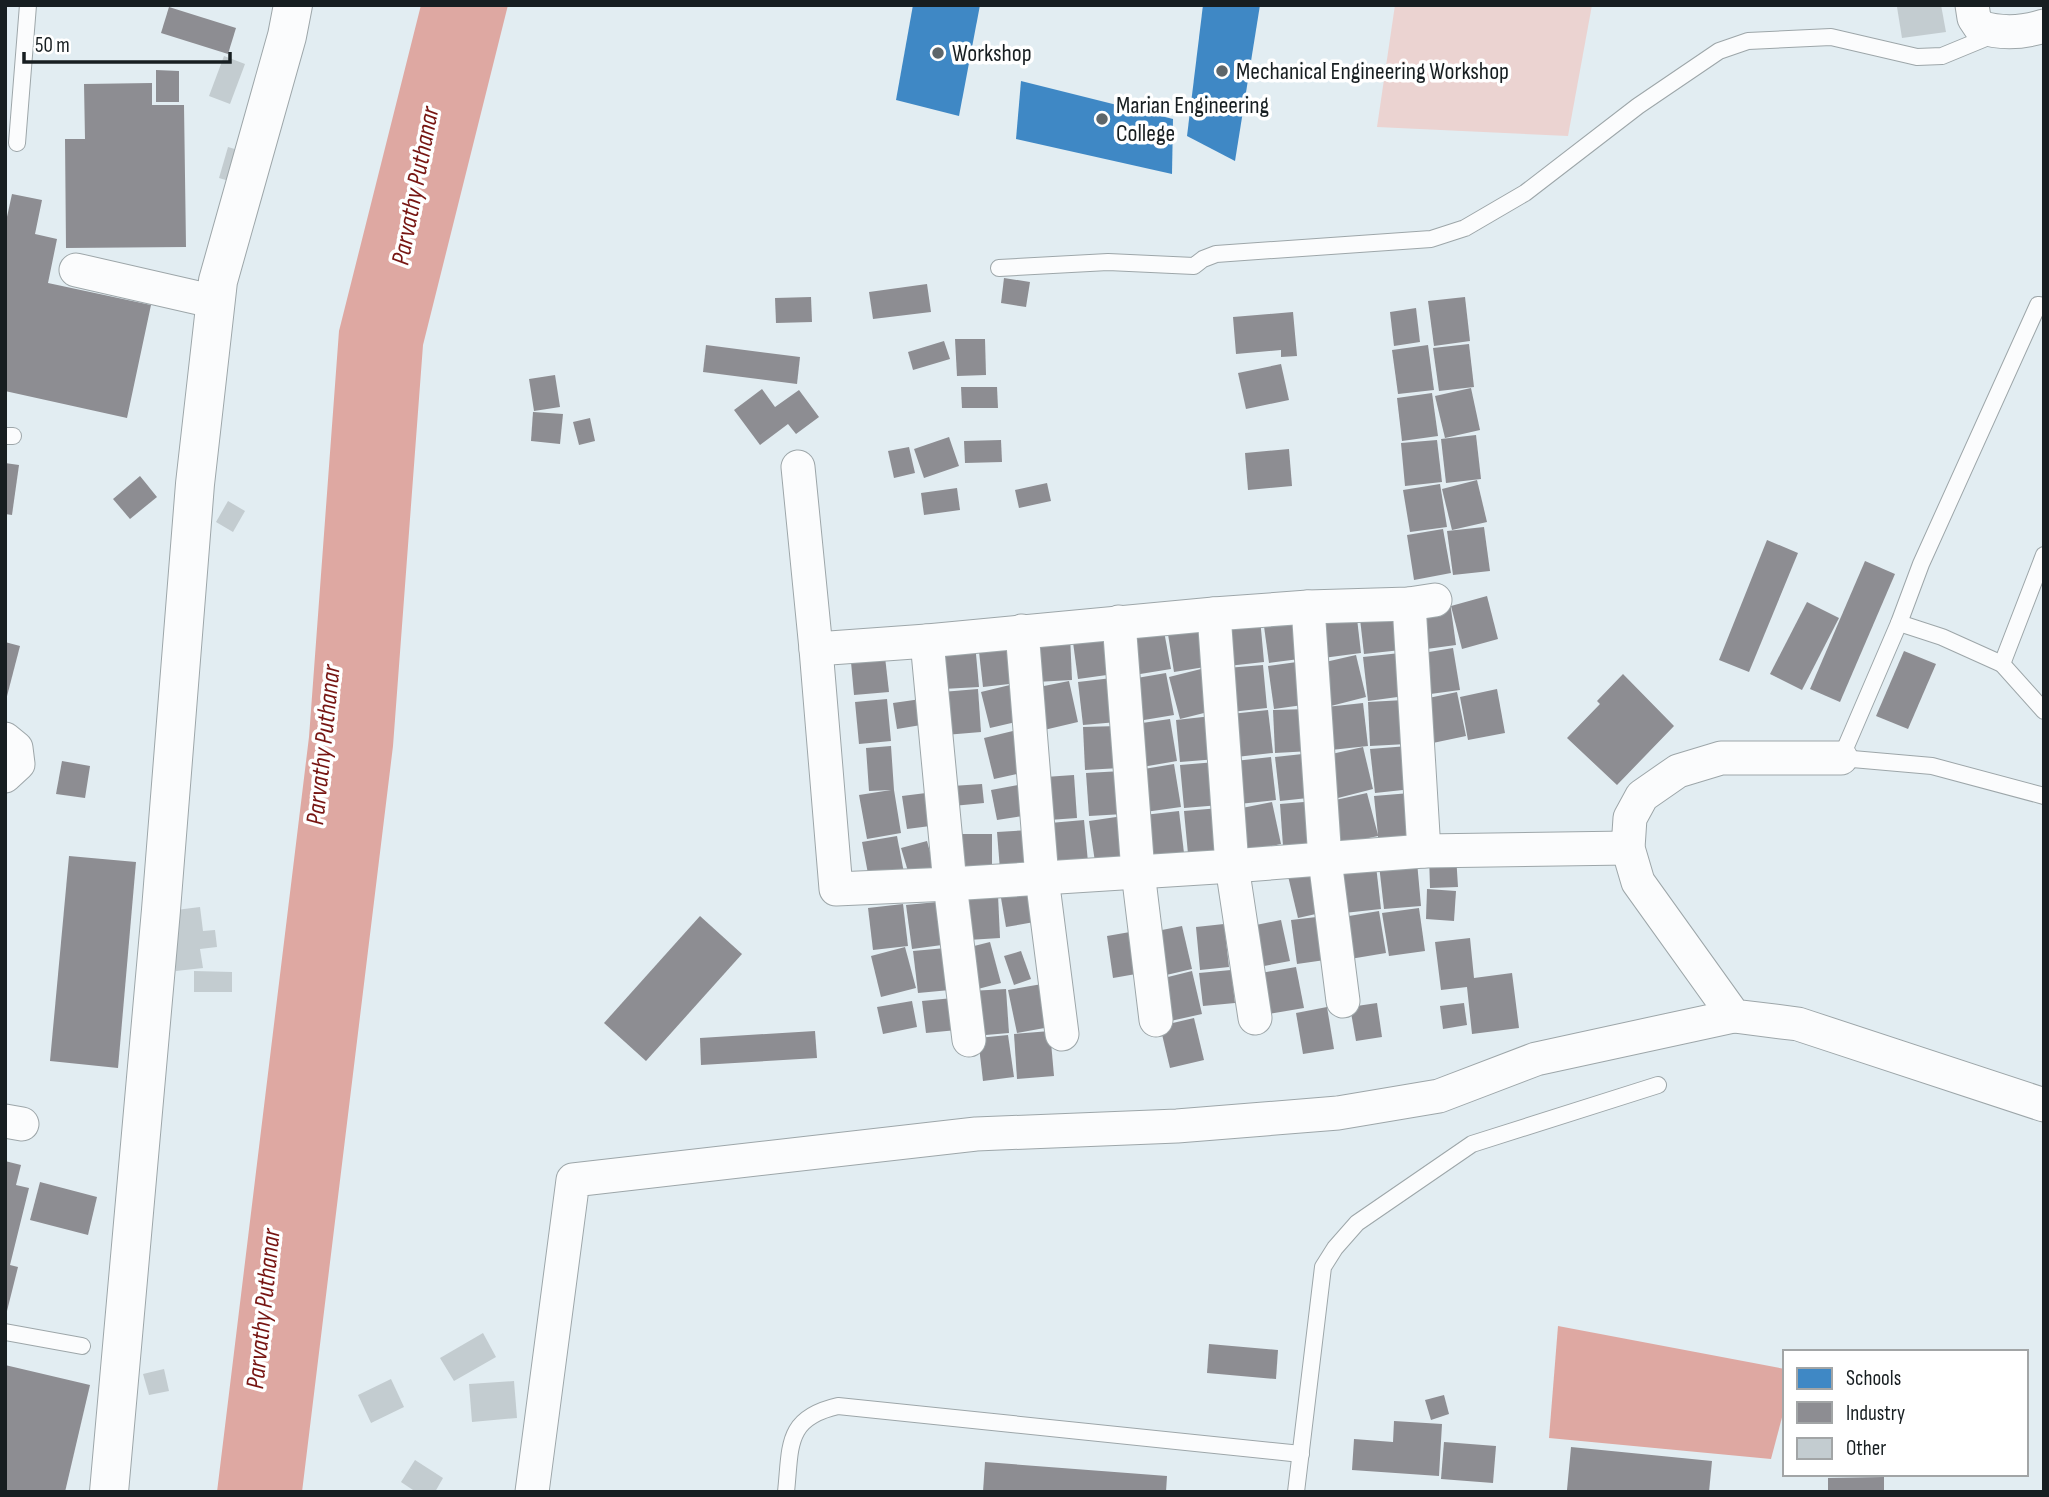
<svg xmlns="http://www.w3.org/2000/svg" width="2049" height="1497" font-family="'Sofia Sans Condensed',sans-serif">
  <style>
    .green { fill: #ebd3d1 }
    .water { fill: #dea8a2 }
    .schools { fill: #3f88c5 }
    .industry { fill: #8d8d92 }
    .building { fill: #c3ccd0 }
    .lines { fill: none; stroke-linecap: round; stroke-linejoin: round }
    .lane-casing { stroke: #9da6a9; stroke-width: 18 }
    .street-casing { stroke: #9da6a9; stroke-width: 35 }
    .secondary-casing { stroke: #9da6a9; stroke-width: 40 }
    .lane { stroke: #fbfcfd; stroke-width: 16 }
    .street { stroke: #fbfcfd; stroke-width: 33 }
    .secondary { stroke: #fbfcfd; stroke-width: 38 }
    .poi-dot { fill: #5e666a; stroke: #fff; stroke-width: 2.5 }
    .labels { text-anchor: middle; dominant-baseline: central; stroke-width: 7; stroke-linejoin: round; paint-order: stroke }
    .poi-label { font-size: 24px; fill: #171e21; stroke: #fff; text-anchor: start }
    .water-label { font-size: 26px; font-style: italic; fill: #771512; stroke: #fff }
  </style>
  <rect width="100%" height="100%" fill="#e2edf2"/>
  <polygon class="green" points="1395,5 1592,5 1568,136 1377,127"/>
  <g class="water">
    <polygon points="421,5 508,5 423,345 393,746 302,1492 217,1492 309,737 339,331"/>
    <polygon points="1558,1326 1785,1369 1785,1406 1771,1459 1549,1438"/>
  </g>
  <g class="schools">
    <polygon points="913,5 980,5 959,116 896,100"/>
    <polygon points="1203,5 1260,5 1235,161 1187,136"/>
    <polygon points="1021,81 1173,119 1172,174 1016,139"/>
  </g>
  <g class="industry">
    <polygon points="169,7 236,28 228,54 161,33"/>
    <polygon points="156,70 179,71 179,102 156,102"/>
    <polygon points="152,83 152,105 184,105 186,247 66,248 65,139 85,139 84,84"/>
    <polygon points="12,194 42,200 35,234 57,239 48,283 151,305 127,418 5,391 5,226"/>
    <polygon points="1004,278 1030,282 1026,307 1001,303"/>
    <polygon points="927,284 931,312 873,319 869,292"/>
    <polygon points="811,297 812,322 776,323 775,298"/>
    <polygon points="1465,297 1470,341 1434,346 1428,301"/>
    <polygon points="1416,308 1420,342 1394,346 1390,312"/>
    <polygon points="1293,312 1297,356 1281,357 1281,350 1236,354 1233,317"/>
    <polygon points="955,339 985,339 986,375 957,376"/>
    <polygon points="944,341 950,359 913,370 908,352"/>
    <polygon points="1469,344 1474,387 1439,391 1433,348"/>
    <polygon points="706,345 800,357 797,384 703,372"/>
    <polygon points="1428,345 1434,390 1398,394 1392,350"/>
    <polygon points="1281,364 1289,400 1246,409 1238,373"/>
    <polygon points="555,375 560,407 534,411 529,379"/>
    <polygon points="961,387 997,387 998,408 962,408"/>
    <polygon points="1471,388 1480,430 1445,438 1435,396"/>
    <polygon points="762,389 775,407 799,390 819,417 796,434 788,424 760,445 734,410"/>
    <polygon points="1432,393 1438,436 1402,441 1397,398"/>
    <polygon points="533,412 563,414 560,444 531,441"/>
    <polygon points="590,418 595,441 579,445 573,422"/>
    <polygon points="1476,435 1481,479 1446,483 1441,439"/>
    <polygon points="949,437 959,466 924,478 914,449"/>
    <polygon points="1001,440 1002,462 965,463 964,441"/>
    <polygon points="1437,440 1442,482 1405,486 1401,443"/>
    <polygon points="909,447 915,473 894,478 888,451"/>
    <polygon points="1289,449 1292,486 1248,490 1245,453"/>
    <polygon points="5,463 19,465 12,515 5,514"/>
    <polygon points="140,476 157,497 130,519 113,499"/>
    <polygon points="1477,480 1487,522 1452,530 1442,489"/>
    <polygon points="1047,483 1051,501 1019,508 1015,490"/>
    <polygon points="1440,484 1447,527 1410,532 1403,490"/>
    <polygon points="957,488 960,510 924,515 921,493"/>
    <polygon points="1484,527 1490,571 1453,575 1447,531"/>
    <polygon points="1443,529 1451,573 1414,580 1407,535"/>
    <polygon points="1767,540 1798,553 1749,672 1719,660"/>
    <polygon points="1865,561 1895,574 1840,702 1810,689"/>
    <polygon points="1487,596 1498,639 1462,649 1451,606"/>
    <polygon points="1450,602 1456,645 1419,650 1413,607"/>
    <polygon points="1807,602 1839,618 1802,690 1770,674"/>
    <polygon points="1397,607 1401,650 1364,654 1359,610"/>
    <polygon points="1356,610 1361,653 1323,658 1318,614"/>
    <polygon points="1301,615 1307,658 1269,663 1263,619"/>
    <polygon points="1260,618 1264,662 1228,666 1224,622"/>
    <polygon points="1204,623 1211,666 1174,672 1167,628"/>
    <polygon points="1163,626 1171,669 1134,675 1127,632"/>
    <polygon points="1109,630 1114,674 1078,679 1072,635"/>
    <polygon points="1070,635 1072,680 1036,682 1033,637"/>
    <polygon points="1014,638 1019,683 983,687 978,643"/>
    <polygon points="5,642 20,646 6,700 5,700"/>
    <polygon points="975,643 979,687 943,689 939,646"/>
    <polygon points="884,648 889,692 854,695 850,651"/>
    <polygon points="1453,648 1460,690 1423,695 1417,654"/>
    <polygon points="1904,651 1936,664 1908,729 1876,716"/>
    <polygon points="1400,653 1405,696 1368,701 1363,657"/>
    <polygon points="1356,655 1366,697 1331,706 1321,663"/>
    <polygon points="1304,661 1310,704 1274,709 1268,666"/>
    <polygon points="1263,665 1267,708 1231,712 1227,668"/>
    <polygon points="1205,668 1216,710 1180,719 1169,677"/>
    <polygon points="1166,673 1174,715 1138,721 1131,679"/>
    <polygon points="1623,674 1674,726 1617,785 1567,738 1600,704 1597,701"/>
    <polygon points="1112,678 1117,722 1083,725 1078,682"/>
    <polygon points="1069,681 1078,722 1044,730 1034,688"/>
    <polygon points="1014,684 1024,720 990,728 981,692"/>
    <polygon points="978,689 981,732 945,735 942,692"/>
    <polygon points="1497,689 1505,733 1468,740 1460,697"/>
    <polygon points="1457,692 1466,736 1428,744 1419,700"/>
    <polygon points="928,698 933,723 897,729 893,703"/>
    <polygon points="887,699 891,741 859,744 855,702"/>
    <polygon points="1404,700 1407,744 1370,746 1368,702"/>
    <polygon points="1363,703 1368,746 1331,750 1326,707"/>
    <polygon points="1309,709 1311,751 1275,753 1273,710"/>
    <polygon points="1268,710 1273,753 1236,757 1231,714"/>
    <polygon points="1212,716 1217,759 1180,762 1176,720"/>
    <polygon points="1170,719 1177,761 1142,767 1135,724"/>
    <polygon points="1118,726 1120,768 1085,770 1083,727"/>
    <polygon points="1017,730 1026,772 994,779 984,738"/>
    <polygon points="891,746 894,790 901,833 867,839 859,795 891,790 869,791 866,748"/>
    <polygon points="1408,746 1412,789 1375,793 1370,749"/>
    <polygon points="1363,747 1373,789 1338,798 1327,755"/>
    <polygon points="1312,753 1317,797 1280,801 1275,757"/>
    <polygon points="1271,757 1276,800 1239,804 1235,761"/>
    <polygon points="62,761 90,766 85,798 56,794"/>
    <polygon points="1216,762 1220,805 1184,808 1180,765"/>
    <polygon points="1174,764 1181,807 1145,812 1138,770"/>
    <polygon points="1122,771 1124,814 1089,816 1086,773"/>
    <polygon points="1074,775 1077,818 1049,820 1045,777"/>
    <polygon points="982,784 984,803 953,806 952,786"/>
    <polygon points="1018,785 1023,816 997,820 991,790"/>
    <polygon points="934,792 938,825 907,829 902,796"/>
    <polygon points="1367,793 1378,835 1374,796 1410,793 1415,835 1378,839 1378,836 1342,844 1331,801"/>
    <polygon points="1316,801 1320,843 1283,846 1280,804"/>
    <polygon points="1272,802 1281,844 1246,851 1237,809"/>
    <polygon points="1220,808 1225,850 1188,854 1184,811"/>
    <polygon points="1179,811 1184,853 1149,857 1144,815"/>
    <polygon points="1123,816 1130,857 1095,862 1089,821"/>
    <polygon points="1084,820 1088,862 1054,865 1050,823"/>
    <polygon points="1030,830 1033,868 1000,870 997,832"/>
    <polygon points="957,834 992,834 992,870 957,869"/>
    <polygon points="897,836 905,878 870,884 862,842"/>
    <polygon points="927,841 935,871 910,878 901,848"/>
    <polygon points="1456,855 1458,887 1430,888 1429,856"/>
    <polygon points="69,856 136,862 118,1068 50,1061"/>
    <polygon points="1417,862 1421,906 1384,909 1379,865"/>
    <polygon points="1376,866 1381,909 1344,913 1340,869"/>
    <polygon points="1319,869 1329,911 1298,918 1288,876"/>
    <polygon points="1427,889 1456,891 1454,921 1426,919"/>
    <polygon points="1034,892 1040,921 1006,927 1001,898"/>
    <polygon points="998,895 1000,938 968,940 966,896"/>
    <polygon points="937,902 942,945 912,949 906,905"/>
    <polygon points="903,904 908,946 873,950 868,908"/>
    <polygon points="1419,908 1425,951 1389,956 1382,913"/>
    <polygon points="1379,911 1386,953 1350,959 1343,917"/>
    <polygon points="700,916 742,954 646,1061 604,1023"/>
    <polygon points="1325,916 1332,959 1297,964 1291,920"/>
    <polygon points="1281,920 1290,961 1259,967 1251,926"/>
    <polygon points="1224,924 1229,967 1200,970 1196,927"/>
    <polygon points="1182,926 1192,969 1162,976 1152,932"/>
    <polygon points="1130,932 1136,974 1113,978 1107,936"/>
    <polygon points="1470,938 1474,978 1512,973 1519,1028 1472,1034 1467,987 1441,990 1435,942"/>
    <polygon points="990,942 1001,983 974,990 962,949"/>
    <polygon points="905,947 916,988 881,997 871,956"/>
    <polygon points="946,948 950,990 918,993 913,951"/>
    <polygon points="1021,951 1031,979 1014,985 1004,956"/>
    <polygon points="1296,967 1304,1008 1268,1014 1261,973"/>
    <polygon points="1231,970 1235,1003 1203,1006 1199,973"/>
    <polygon points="1192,971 1202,1014 1166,1022 1156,980"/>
    <polygon points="1042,984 1050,1027 1017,1033 1008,990"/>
    <polygon points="1006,989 1009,1033 974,1036 970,991"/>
    <polygon points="953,998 957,1030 926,1033 922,1001"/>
    <polygon points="912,1001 917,1027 883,1034 877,1007"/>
    <polygon points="1377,1003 1382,1037 1356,1041 1350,1007"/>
    <polygon points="1464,1003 1467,1025 1443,1029 1440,1006"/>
    <polygon points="1327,1007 1334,1049 1303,1054 1296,1013"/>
    <polygon points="1194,1018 1204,1060 1170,1068 1160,1026"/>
    <polygon points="815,1031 817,1058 701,1065 700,1038"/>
    <polygon points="1050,1031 1054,1076 1017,1079 1014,1034"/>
    <polygon points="1008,1035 1014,1077 983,1081 978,1038"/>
    <polygon points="5,1161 21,1165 16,1185 29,1188 10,1265 18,1267 6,1315"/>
    <polygon points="40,1182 97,1197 88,1235 30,1220"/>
    <polygon points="1209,1344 1278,1350 1276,1379 1207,1373"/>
    <polygon points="5,1365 90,1385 65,1492 5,1492"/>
    <polygon points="1444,1395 1449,1414 1431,1420 1425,1400"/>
    <polygon points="1394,1421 1442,1424 1439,1476 1352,1470 1354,1439 1393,1442"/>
    <polygon points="1444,1442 1496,1446 1493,1483 1441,1479"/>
    <polygon points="1571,1447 1712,1461 1709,1492 1567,1490"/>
    <polygon points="985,1462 1167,1476 1166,1492 983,1492"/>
    <polygon points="1884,1477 1884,1492 1828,1492 1828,1478"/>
  </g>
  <g class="building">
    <polygon points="1909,5 1941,5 1946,32 1902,38 1897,7"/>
    <polygon points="224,56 245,64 230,104 209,96"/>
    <polygon points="228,147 248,153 239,184 219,178"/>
    <polygon points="228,501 245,511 233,532 216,522"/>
    <polygon points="200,907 203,931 215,930 217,947 200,949 203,968 176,971 168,911"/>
    <polygon points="194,971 232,972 232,992 194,992"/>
    <polygon points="483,1333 496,1357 454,1381 440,1358"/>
    <polygon points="164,1369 169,1391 149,1395 143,1374"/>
    <polygon points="391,1379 404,1407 371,1423 358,1395"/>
    <polygon points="514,1381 517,1418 472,1422 469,1384"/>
    <polygon points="415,1460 443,1478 435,1492 416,1492 401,1482"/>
  </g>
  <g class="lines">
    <g class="lane-casing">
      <g id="lane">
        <polyline points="17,143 28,5"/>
        <polyline points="999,268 1108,262 1194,266 1203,259 1216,254 1431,239 1465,228 1525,193 1638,106 1719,51 1748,41 1831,37 1917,57 1942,56 1993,35"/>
        <polyline points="2044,306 2038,305 1921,564 1899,623 1841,758 1932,766 2044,796"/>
        <polyline points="5,436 13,436"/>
        <polyline points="1899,623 1942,637 2002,664 2044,711"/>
        <polyline points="2002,664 2044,555"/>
        <polyline points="5,1332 82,1346"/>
        <path d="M786,1492C791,1446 785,1418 838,1406L1301,1454"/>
        <polyline points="1296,1492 1323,1267 1335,1248 1357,1223 1472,1144 1658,1085"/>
      </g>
    </g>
    <g class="street-casing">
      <g id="street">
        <path d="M1972,5L1974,18L1980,27C2001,34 2022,33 2044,26"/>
        <polyline points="76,270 216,302"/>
        <polyline points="798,467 816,649 836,889 950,884 1232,866 1424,851 1628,848"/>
        <polyline points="1409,604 1424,851"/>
        <polyline points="1308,607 1325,860 1343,1001"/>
        <polyline points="1214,614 1232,866 1255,1018"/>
        <polyline points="1119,622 1138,872 1156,1020"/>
        <polyline points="1022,631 1042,878 1062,1034"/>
        <polyline points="927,641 950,884 969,1040"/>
        <polyline points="816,649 927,641 1214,614 1308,607 1409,604 1435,600"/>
        <polyline points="5,739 16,748 18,764 5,776"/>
        <polyline points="1841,758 1721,758 1678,771 1642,796 1630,818 1628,848 1638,882 1734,1016 1798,1024 2044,1105"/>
        <polyline points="5,1121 22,1124"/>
        <polyline points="532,1492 573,1180 976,1134 1177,1126 1338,1113 1439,1096 1536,1059 1734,1016"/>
      </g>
    </g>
    <g class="secondary-casing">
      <polyline id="secondary" points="109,1492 161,910 195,484 218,281 287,36 293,5"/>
    </g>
    <use href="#lane" class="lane"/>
    <use href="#street" class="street"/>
    <use href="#secondary" class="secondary"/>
  </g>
  <g class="poi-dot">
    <circle cx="938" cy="53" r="7"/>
    <circle cx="1222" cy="71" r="7"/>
    <circle cx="1102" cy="119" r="7"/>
  </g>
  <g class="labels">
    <g class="poi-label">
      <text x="952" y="53">Workshop</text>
      <text x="1236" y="71">Mechanical Engineering Workshop</text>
      <text x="1116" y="105">Marian Engineering<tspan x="1116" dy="28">College</tspan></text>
    </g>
    <g class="water-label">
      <text transform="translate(416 186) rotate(-79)">Parvathy Puthanar</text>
      <text transform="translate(324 745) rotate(-84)">Parvathy Puthanar</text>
      <text transform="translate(264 1309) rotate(-84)">Parvathy Puthanar</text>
    </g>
  </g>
  <rect width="2049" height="1497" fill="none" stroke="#171e21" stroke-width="14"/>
  <rect x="1783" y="1350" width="245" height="126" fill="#ffffff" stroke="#a2a5a6" stroke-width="2"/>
  <rect x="1797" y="1368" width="35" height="21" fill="#3f88c5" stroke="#a2a5a6" stroke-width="2"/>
  <text x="1846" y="1385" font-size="21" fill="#171e21">Schools</text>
  <rect x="1797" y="1402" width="35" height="21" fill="#8d8d92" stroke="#a2a5a6" stroke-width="2"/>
  <text x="1846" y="1420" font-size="21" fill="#171e21">Industry</text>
  <rect x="1797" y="1438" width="35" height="21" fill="#c3ccd0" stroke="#a2a5a6" stroke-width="2"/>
  <text x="1846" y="1455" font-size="21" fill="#171e21">Other</text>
  <path d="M24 52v10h206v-10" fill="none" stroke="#171e21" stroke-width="3.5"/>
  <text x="35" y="52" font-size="21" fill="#171e21" stroke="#ffffff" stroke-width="5" paint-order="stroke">50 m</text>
</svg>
